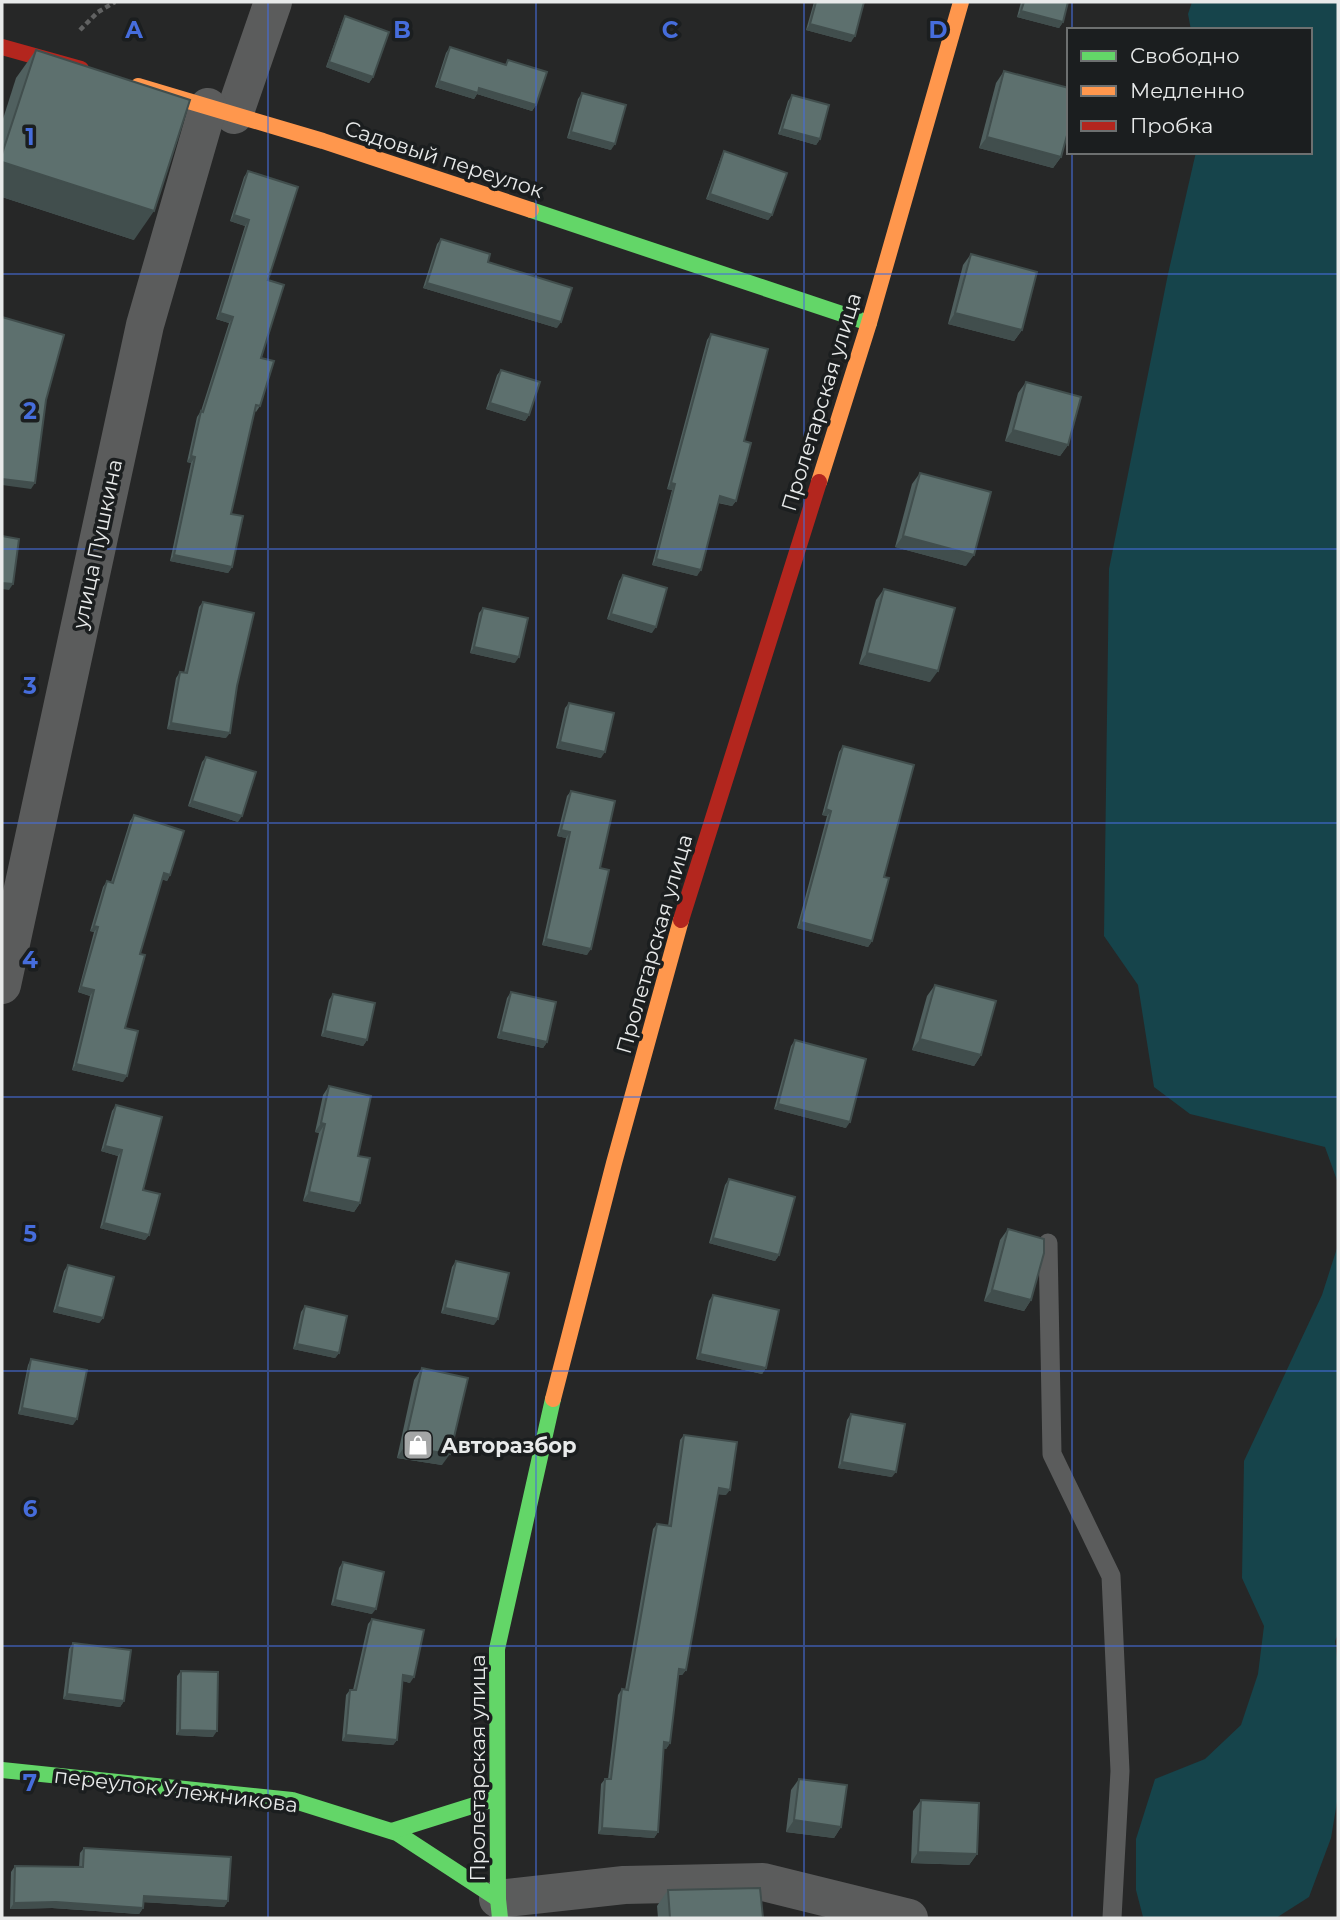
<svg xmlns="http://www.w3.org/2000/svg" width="1340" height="1920" font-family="Montserrat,sans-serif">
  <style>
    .green { fill: #16444b }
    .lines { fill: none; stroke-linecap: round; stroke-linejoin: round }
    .path { stroke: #616262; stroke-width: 4.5; stroke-dasharray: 5 3.5; stroke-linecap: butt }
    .lane { stroke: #5b5c5c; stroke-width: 19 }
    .street { stroke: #5b5c5c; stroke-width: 38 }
    .fast { stroke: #63d668; stroke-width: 16 }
    .slow { stroke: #ff974d; stroke-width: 16 }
    .jam { stroke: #b3261e; stroke-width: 16 }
    .wall { fill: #50605f }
    .shaded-wall { fill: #414e4d }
    .building { fill: #5d706e; stroke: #414e4d; stroke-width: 2 }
    .grid { fill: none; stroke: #466ddc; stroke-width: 2; stroke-opacity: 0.55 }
    .labels { text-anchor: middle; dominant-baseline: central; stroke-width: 7; stroke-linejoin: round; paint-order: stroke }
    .street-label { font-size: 21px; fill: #e8eaea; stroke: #1b1e1f }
    .poi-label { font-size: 21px; font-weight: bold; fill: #e8eaea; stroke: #1b1e1f; text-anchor: start }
    .grid-label { font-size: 23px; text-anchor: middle; font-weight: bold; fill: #466ddc; stroke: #1b1e1f; stroke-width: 7; stroke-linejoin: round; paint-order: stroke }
  </style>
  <rect width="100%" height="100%" fill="#262727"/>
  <g class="green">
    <polygon points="1192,2 1338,2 1338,1183 1325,1147 1190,1114 1154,1087 1138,985 1104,936 1109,569 1168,274 1196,152 1310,152 1310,30 1191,30 1188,14"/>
    <polygon points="1338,1245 1338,1634 1335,1641 1338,1667 1338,1796 1331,1838 1309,1897 1276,1918 1147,1918 1143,1917 1136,1890 1136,1839 1155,1779 1205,1759 1241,1725 1258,1674 1264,1626 1242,1578 1244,1461 1322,1295"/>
  </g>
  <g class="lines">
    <polyline class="path" points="80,30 98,12 115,2"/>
    <polyline class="lane" points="1048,1243 1052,1454 1111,1576 1120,1771 1112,1918"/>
    <g class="street">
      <polyline points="234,115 273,2"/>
      <polyline points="2,985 145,325 208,107"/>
      <polyline points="498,1899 624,1885 763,1882 909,1918"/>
    </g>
    <g class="fast">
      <polyline points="531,210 869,323"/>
      <polyline points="2,1770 292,1800 397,1833 498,1899"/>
      <polyline points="392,1831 497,1798"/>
      <polyline points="500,1918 498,1899 497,1649 553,1399"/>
    </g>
    <g class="slow">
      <polyline points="138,86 323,141 531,210"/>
      <polyline points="819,482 869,323 961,2"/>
      <polyline points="553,1399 614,1163 681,920"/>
    </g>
    <g class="jam">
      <polyline points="2,47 81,69"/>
      <polyline points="681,920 819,482"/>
    </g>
  </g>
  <g class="wall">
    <polygon points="814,2 864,2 851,42 806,30"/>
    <polygon points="1021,2 1068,2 1063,22 1059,28 1017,17"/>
    <polygon points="345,16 373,77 369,83 326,67 342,22"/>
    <polygon points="450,47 505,65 508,60 536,105 532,111 477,94 474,99 435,87 446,53"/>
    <polygon points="36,50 134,240 2,197 2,122 16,78"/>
    <polygon points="1004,71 1061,157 1053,168 979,148 996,83"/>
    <polygon points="582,93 611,150 567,138 578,99"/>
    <polygon points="792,95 820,139 816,145 778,134 788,101"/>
    <polygon points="724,151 772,215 768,220 706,199 721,157"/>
    <polygon points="248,171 268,280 261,358 260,406 256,412 255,411 231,514 232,567 228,573 170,561 191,463 187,462 197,417 201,411 229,323 216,319 245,226 230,221 244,177"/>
    <polygon points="441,239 488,262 557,328 423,288 437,244"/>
    <polygon points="971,254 1022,330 1014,341 948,324 963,265"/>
    <polygon points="711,334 744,441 736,501 732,506 718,503 697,576 652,565 672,490 667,489 707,340"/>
    <polygon points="501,370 529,415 525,421 486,409 497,375"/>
    <polygon points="1026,382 1068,445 1060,456 1005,441 1018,393"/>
    <polygon points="920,473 966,566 895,547 912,484"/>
    <polygon points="623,575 652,633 607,619 619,581"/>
    <polygon points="884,589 930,682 859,664 876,600"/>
    <polygon points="203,602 226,738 167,729 176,678 180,672 184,673 199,607"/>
    <polygon points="483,608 515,663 470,653 479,613"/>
    <polygon points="569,703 601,758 556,748 565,708"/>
    <polygon points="843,746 884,877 872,941 868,947 797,928 827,816 822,815 839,752"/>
    <polygon points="206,757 238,822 188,806 202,762"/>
    <polygon points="571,791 600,868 587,955 542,945 566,838 557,836 567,796"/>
    <polygon points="134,815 170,875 167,881 162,879 140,954 125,1028 123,1082 72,1070 90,996 78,992 94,932 90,931 103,887 107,881 111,882 130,821"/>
    <polygon points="935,985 981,1055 974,1066 912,1050 927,996"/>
    <polygon points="511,992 547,1042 543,1048 497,1038 507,998"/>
    <polygon points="333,994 367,1040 363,1046 321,1036 329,1000"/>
    <polygon points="795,1040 846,1128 774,1109 791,1046"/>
    <polygon points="329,1086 360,1203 354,1212 303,1201 319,1133 315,1132 323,1095"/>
    <polygon points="116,1105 149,1235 145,1240 100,1228 118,1156 101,1151 112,1111"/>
    <polygon points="729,1179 779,1255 775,1261 709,1243 725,1185"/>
    <polygon points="1008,1229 1031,1300 1024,1311 984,1301 1000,1240"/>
    <polygon points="456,1261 494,1325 441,1313 452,1267"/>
    <polygon points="68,1265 103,1318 99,1323 53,1312 64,1271"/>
    <polygon points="713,1295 766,1368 762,1374 696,1359 709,1301"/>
    <polygon points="305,1306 339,1353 335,1358 293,1349 301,1312"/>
    <polygon points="31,1359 73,1425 18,1414 28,1365"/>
    <polygon points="422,1368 442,1465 397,1458 414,1380"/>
    <polygon points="851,1414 892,1477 838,1468 847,1420"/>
    <polygon points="684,1435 726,1495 718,1494 686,1670 682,1675 678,1675 670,1743 666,1749 664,1748 658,1832 654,1838 598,1834 601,1784 605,1779 608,1779 618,1695 622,1689 625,1690 653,1529 657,1524 668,1526 680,1440"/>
    <polygon points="343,1562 372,1614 331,1605 339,1568"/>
    <polygon points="372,1619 410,1683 403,1681 397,1740 393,1745 342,1741 346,1695 350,1690 353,1690 368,1624"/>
    <polygon points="73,1643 124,1701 120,1707 63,1699 69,1649"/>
    <polygon points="181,1671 213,1737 176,1735 177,1676"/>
    <polygon points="799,1779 841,1827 834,1838 786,1832 791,1790"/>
    <polygon points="921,1800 977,1854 969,1865 911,1863 913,1811"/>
    <polygon points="84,1848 228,1901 224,1907 143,1902 143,1908 139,1914 52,1908 10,1909 11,1872 15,1866 79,1867 80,1853"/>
    <polygon points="668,1890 763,1918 658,1918 657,1906"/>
  </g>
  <g class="shaded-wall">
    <polygon points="1021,11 1063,22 1059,28 1017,17"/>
    <polygon points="810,24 855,36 851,42 806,30"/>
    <polygon points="329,62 373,77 369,83 326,67"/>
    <polygon points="439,81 479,88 536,105 532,111 477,94 474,99 435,87"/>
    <polygon points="782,129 820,139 816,145 778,134"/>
    <polygon points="571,132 615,144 611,150 567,138"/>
    <polygon points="987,137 1061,157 1053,168 979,148"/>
    <polygon points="2,162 154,211 134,240 2,197"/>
    <polygon points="710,194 772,215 768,220 706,199"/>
    <polygon points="234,215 249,220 245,226 230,221"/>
    <polygon points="427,283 561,322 557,328 423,288"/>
    <polygon points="220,313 233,317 229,323 216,319"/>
    <polygon points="955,313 1022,330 1014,341 948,324"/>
    <polygon points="490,403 529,415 525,421 486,409"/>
    <polygon points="1013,430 1068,445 1060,456 1005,441"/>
    <polygon points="191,456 195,457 191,463 187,462"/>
    <polygon points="2,479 35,483 31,489 2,485"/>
    <polygon points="671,483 675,484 672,490 667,489"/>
    <polygon points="720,496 736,501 732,506 716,502"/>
    <polygon points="903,536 974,555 966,566 895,547"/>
    <polygon points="174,555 232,567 228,573 170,561"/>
    <polygon points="656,559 701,570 697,576 652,565"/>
    <polygon points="2,583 13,584 9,590 2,589"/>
    <polygon points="611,614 656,627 652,633 607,619"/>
    <polygon points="474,647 519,657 515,663 470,653"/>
    <polygon points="867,653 938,671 930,682 859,664"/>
    <polygon points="171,723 230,733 226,738 167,729"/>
    <polygon points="560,742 605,752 601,758 556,748"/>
    <polygon points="192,801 242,816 238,822 188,806"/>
    <polygon points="826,809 831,811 827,816 822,815"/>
    <polygon points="561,830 570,832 566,838 557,836"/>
    <polygon points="164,873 170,875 167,881 160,879"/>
    <polygon points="801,922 872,941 868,947 797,928"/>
    <polygon points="94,926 98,927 94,932 90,931"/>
    <polygon points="546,939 591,949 587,955 542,945"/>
    <polygon points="81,987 94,990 90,996 78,992"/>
    <polygon points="325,1031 367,1040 363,1046 321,1036"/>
    <polygon points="501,1032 547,1042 543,1048 497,1038"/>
    <polygon points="920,1039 981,1055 974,1066 912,1050"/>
    <polygon points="76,1064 127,1076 123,1082 72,1070"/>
    <polygon points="778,1104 850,1122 846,1128 774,1109"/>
    <polygon points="321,1123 325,1124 319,1133 315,1132"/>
    <polygon points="105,1146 122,1150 118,1156 101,1151"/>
    <polygon points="309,1192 360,1203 354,1212 303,1201"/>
    <polygon points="104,1223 149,1235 145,1240 100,1228"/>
    <polygon points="713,1238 779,1255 775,1261 709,1243"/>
    <polygon points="992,1290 1031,1300 1024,1311 984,1301"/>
    <polygon points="57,1307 103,1318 99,1323 53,1312"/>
    <polygon points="445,1308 498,1319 494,1325 441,1313"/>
    <polygon points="297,1344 339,1353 335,1358 293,1349"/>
    <polygon points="700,1354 766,1368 762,1374 696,1359"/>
    <polygon points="22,1408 77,1419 73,1425 18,1414"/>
    <polygon points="404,1447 450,1454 442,1465 397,1458"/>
    <polygon points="842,1462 896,1472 892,1477 838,1468"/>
    <polygon points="719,1488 730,1490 726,1495 715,1494"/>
    <polygon points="335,1600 376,1609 372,1614 331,1605"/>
    <polygon points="679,1669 686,1670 682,1675 675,1674"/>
    <polygon points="403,1675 414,1677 410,1683 399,1680"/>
    <polygon points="67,1694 124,1701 120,1707 63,1699"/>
    <polygon points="180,1730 217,1731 213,1737 176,1735"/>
    <polygon points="346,1735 397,1740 393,1745 342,1741"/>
    <polygon points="664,1742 670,1743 666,1749 660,1748"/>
    <polygon points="794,1820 841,1827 834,1838 786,1832"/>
    <polygon points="602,1828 658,1832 654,1838 598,1834"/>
    <polygon points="918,1852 977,1854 969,1865 911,1863"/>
    <polygon points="144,1896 228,1901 224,1907 140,1902"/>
    <polygon points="56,1902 143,1908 139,1914 52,1908 10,1909 14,1903"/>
  </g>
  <g class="building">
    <polygon points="816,2 864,2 855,36 810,24"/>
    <polygon points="1024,2 1068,2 1063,22 1021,11"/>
    <polygon points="345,16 389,32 373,77 329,62"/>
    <polygon points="450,47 506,65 508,60 547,72 536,105 479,88 478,93 439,81"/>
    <polygon points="36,50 190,100 154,211 2,162 2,154"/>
    <polygon points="1004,71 1069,88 1069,128 1061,157 987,137"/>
    <polygon points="582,93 626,105 615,144 571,132"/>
    <polygon points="792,95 829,105 820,139 782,129"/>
    <polygon points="724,151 787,173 772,215 710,194"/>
    <polygon points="248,171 298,187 268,280 284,285 261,358 274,361 260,406 256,405 231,514 243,516 232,567 174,555 195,457 191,456 201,411 203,412 233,317 220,313 249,220 234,215"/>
    <polygon points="441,239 490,254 488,262 572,288 561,322 427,283"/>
    <polygon points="971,254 1037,272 1022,330 955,313"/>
    <polygon points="2,317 64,335 46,400 35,483 2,479"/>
    <polygon points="711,334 768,349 744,441 751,443 736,501 720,496 701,570 656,559 675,484 671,483"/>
    <polygon points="501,370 540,382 529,415 490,403"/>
    <polygon points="1026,382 1081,397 1068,445 1013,430"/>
    <polygon points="920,473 991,492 974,555 903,536"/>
    <polygon points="2,536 19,539 13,584 2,583"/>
    <polygon points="623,575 667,588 656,627 611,614"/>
    <polygon points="884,589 955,608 938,671 867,653"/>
    <polygon points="203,602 254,613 237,686 230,733 171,723 180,672 187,673"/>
    <polygon points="483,608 528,618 519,657 474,647"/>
    <polygon points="569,703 614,713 605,752 560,742"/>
    <polygon points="843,746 914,765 884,877 889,878 872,941 801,922 831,811 826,809"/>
    <polygon points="206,757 256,772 242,816 192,801"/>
    <polygon points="571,791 615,801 600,868 609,870 591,949 546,939 570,832 561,830"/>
    <polygon points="134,815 184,831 170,875 164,873 140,954 145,955 125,1028 138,1031 127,1076 76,1064 94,990 81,987 98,927 94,926 107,881 113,883"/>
    <polygon points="935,985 996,1001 981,1055 920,1039"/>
    <polygon points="511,992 556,1002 547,1042 501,1032"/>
    <polygon points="333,994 375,1003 367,1040 325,1031"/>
    <polygon points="795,1040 866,1059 850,1122 778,1104"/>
    <polygon points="329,1086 371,1096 358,1156 370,1158 360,1203 309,1192 325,1124 321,1123"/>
    <polygon points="116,1105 162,1117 143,1190 160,1194 149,1235 104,1223 122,1150 105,1146"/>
    <polygon points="729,1179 795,1197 779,1255 713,1238"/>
    <polygon points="1008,1229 1044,1239 1044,1253 1031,1300 992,1290"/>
    <polygon points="456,1261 509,1273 498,1319 445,1308"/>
    <polygon points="68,1265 114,1277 103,1318 57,1307"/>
    <polygon points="713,1295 779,1310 766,1368 700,1354"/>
    <polygon points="305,1306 347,1316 339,1353 297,1344"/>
    <polygon points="31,1359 87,1370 77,1419 22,1408"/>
    <polygon points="422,1368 468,1378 450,1454 404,1447"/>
    <polygon points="851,1414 905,1424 896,1472 842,1462"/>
    <polygon points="684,1435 737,1442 730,1490 719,1488 686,1670 679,1669 670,1743 664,1742 658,1832 602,1828 605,1779 611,1779 622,1689 628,1690 657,1524 671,1526"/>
    <polygon points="343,1562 384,1572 376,1609 335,1600"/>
    <polygon points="372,1619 424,1630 414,1677 403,1675 397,1740 346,1735 350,1690 356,1690"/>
    <polygon points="73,1643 131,1650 124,1701 67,1694"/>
    <polygon points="181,1671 218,1672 217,1731 180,1730"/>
    <polygon points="799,1779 847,1785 841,1827 794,1820"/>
    <polygon points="921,1800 979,1803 977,1854 918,1852"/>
    <polygon points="84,1848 231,1857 228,1901 144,1896 143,1908 56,1902 14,1903 15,1866 83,1867"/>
    <polygon points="760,1888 763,1918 670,1918 668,1890"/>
  </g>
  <path class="grid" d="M268,2V1918M536,2V1918M804,2V1918M1072,2V30M1072,152V1918M2,274H1338M2,549H1338M2,823H1338M2,1097H1338M2,1371H1338M2,1646H1338"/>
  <defs>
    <g id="shop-square" transform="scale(1.575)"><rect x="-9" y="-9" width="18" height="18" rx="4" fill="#a4a6a6" stroke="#1b1e1f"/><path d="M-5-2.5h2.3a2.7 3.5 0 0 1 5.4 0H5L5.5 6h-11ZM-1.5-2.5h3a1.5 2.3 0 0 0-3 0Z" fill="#fff"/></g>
  </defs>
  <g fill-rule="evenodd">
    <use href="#shop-square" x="418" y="1445"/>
  </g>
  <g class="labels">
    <g class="street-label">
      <text transform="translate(444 159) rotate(18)">Садовый переулок</text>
      <text transform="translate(821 402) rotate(-73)">Пролетарская улица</text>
      <text transform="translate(97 544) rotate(-78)">улица Пушкина</text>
      <text transform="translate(654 944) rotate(-74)">Пролетарская улица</text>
      <text transform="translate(477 1768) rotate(-90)">Пролетарская улица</text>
      <text transform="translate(176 1790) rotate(7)">переулок Улежникова</text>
    </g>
    <g class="poi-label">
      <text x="441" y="1445">Авторазбор</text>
    </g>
  </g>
  <g class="grid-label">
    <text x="134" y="38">A</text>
    <text x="402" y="38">B</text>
    <text x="670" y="38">C</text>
    <text x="938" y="38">D</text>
    <text x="30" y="145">1</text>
    <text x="30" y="419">2</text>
    <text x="30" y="694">3</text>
    <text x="30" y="968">4</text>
    <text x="30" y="1242">5</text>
    <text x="30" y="1517">6</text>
    <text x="30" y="1791">7</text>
  </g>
  <rect width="1340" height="1920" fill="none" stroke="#e8eaea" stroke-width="7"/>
  <rect x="1067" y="28" width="245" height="126" fill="#1b1e1f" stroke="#6d7070" stroke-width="2"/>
  <rect x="1081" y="51" width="35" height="10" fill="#63d668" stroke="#6d7070" stroke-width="2"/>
  <text x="1130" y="63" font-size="21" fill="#e8eaea">Свободно</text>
  <rect x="1081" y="86" width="35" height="10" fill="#ff974d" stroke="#6d7070" stroke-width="2"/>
  <text x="1130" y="98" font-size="21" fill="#e8eaea">Медленно</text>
  <rect x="1081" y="121" width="35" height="10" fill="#b3261e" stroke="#6d7070" stroke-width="2"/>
  <text x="1130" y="133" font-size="21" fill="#e8eaea">Пробка</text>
</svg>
